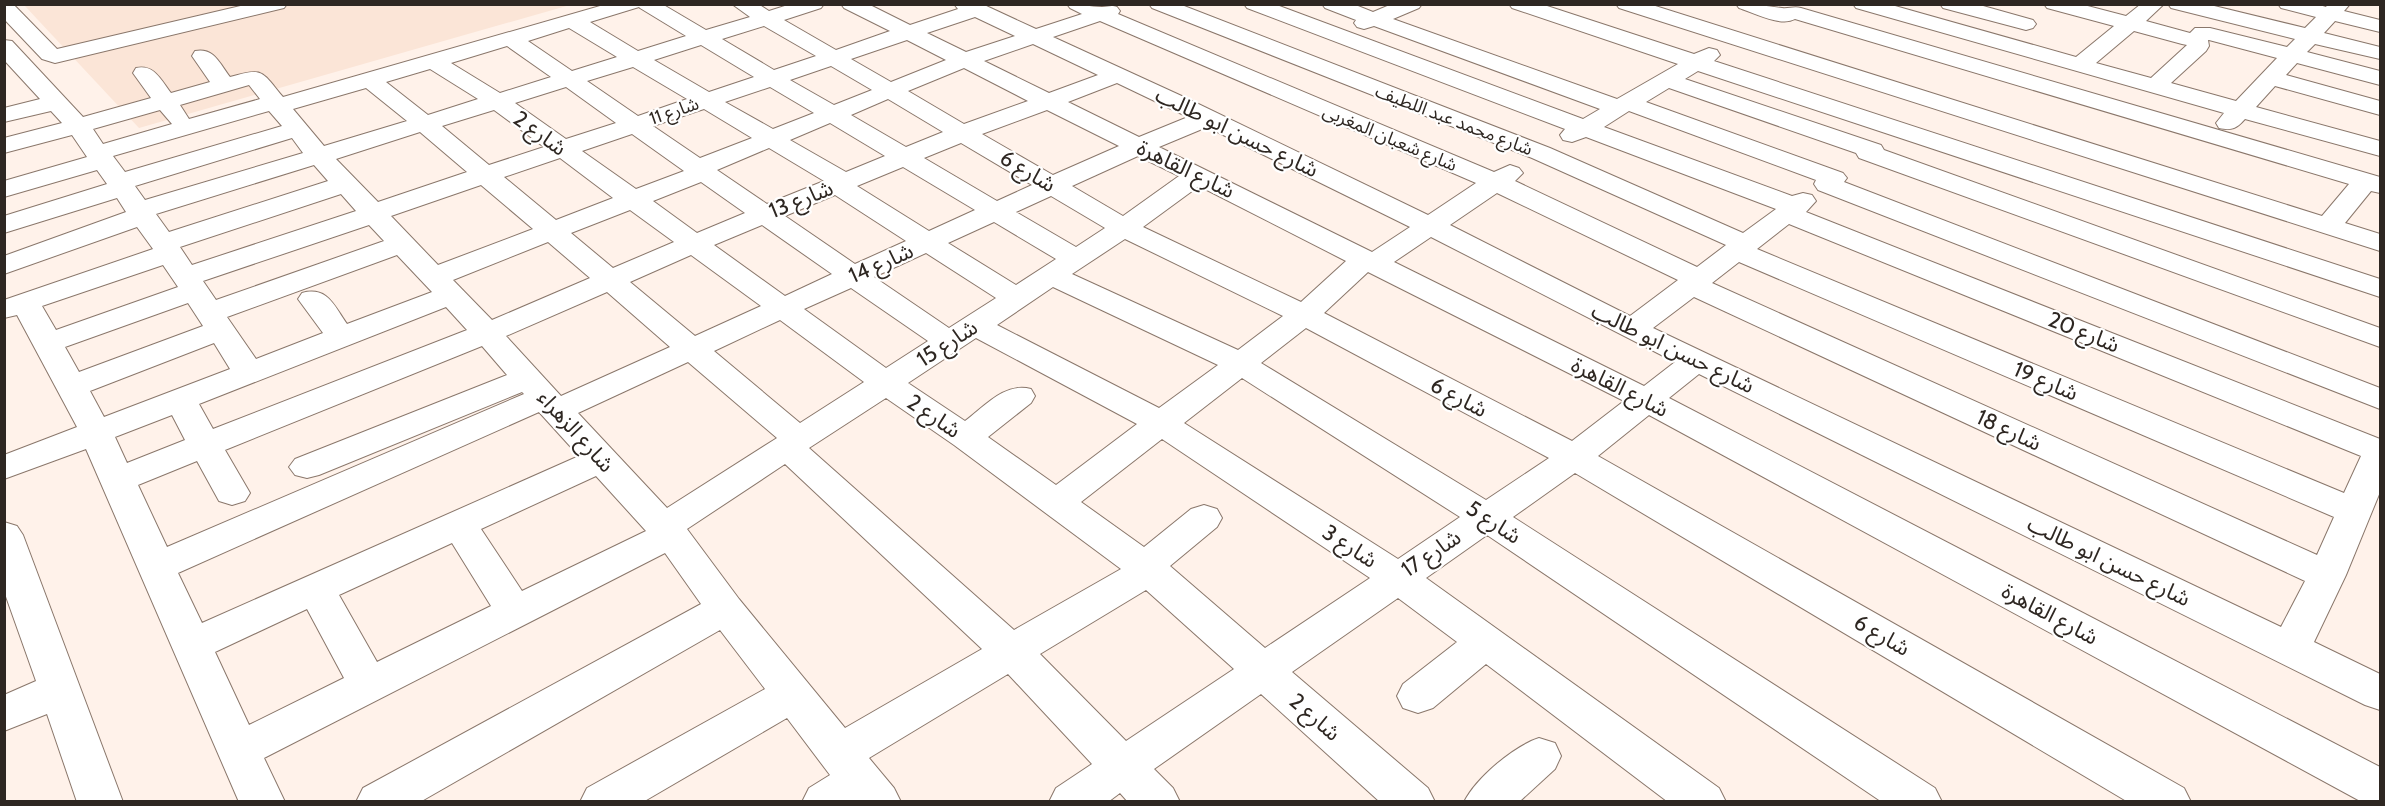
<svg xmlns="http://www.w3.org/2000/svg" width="2385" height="806" font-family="Cabin,'Noto Sans Arabic',sans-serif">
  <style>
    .built { fill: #fbe5d7 }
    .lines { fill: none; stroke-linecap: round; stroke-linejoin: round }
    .minor-casing { stroke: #8a776b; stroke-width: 2 }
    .minor { fill: #fff; fill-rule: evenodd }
    .labels { text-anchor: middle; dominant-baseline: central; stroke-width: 4.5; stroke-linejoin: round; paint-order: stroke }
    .far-street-label { font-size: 18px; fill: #2e2722; stroke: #fff }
    .street-label { font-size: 22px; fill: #2e2722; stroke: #fff }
  </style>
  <rect width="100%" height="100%" fill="#fff2ea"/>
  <polygon class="built" points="24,5 570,5 139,128"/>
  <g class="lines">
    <g class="minor-casing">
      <g id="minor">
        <polygon points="4,4 13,4 57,49 249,4 287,4 284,8 55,63 42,59 4,19"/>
        <path d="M607,4H662L706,30L750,17L732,4H758L769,11L791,4H824L821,8L784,20L836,50L890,31L844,8L841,4H868L910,25L958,9L954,4H982L1036,29L1082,14L1070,8L1067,4C1079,4 1091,7 1102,7C1108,7 1111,5 1117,7L1120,11L1118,14L1494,172L1510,165L1519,168L1523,173L1515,181L1697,267L1726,245L1532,158L1152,8L1149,4H1179L1550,148L1743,233L1776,209L1586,137L1572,142L1563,140L1560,135L1565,129L1247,8L1244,4H1274L1583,119L1600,109L1374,26L1364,29L1357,27L1354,23L1356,20L1325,8L1322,4H1353L1373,12L1392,4H1422L1419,8L1393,19L1617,99L1678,64L1512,8L1509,4H1541L1694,54L1709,48L1717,50L1720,55L1714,61L2380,279V297L1698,71L1685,79L1881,145L1884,150L2380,328V347L1859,158L1856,153L1669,88L1646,102L1843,173L1847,178L1844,182L2380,388V409L1818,190L1814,184L1816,180L1629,111L1604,127L1792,196L1803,193L1812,195L1816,201L1806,212L2380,439V492L2346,575L2314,642L2380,674V710L2365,705L1699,374L1669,398L2380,767V802H2362L1649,415L1598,456L2184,788L2191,802H2128L1575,473L1513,517L1935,788L1942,802H1882L1487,535L1426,578L1719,788L1726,802H1668L1486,664L1433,708L1418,713L1403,708L1397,696L1403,684L1457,642L1398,598L1292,672L1428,788L1435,802H1380L1261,694L1154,769L1173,788L1180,802H1128L1120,793L1108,802H1049L1056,788L1092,764L1008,674L869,758L894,788L901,802H802L809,788L830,775L787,718L643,802H580L587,788L765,689L720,630L420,802H356L363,788L701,604L665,553L264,758L285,802H239L86,449L4,479V455L77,427L17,315L4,318V300L153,249L137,227L4,274V256L126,212L117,198L4,233V216L107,184L97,170L4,197V181L87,157L72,135L4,153V138L62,123L51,111L4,122V108L40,99L4,60V40L12,41L83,117L151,98L133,73L136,68C154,64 161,80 171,93L210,82L192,56L195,51C214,47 220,64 230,77C264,67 261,71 283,97ZM639,7L640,8L686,36L638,51L590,22ZM975,17L1015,36L966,52L927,33ZM1100,21L1476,183L1428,215L1186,98L1053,37ZM764,26L816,56L774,70L722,39ZM569,28L617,57L572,71L528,41ZM907,40L946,60L891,82L851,59ZM1033,44L1098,75L1049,93L984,61ZM701,45L754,77L709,92L654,60ZM507,46L551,77L500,93L451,63ZM831,66L872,90L834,105L790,80ZM633,67L687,99L638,116L587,81ZM964,68L1028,101L964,124L908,91ZM430,69L478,99L428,115L386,82ZM1117,83L1188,117L1139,137L1068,102ZM249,85L260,99L189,119L180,105ZM566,87L616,123L566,139L515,103ZM770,87L814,113L773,129L725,102ZM366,88L407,121L324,146L293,109ZM888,99L943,132L906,147L851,115ZM704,109L752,138L700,158L653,126ZM160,110L172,124L103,144L93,129ZM494,110L544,147L489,165L442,126ZM1047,110L1119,146L1053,175L982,134ZM269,111L282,126L125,172L113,156ZM830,123L885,156L846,172L790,140ZM1207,127L1410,227L1372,252L1159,147ZM420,132L467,172L378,202L336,159ZM632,134L684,171L636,189L582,151ZM292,138L303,153L145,200L135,186ZM961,143L1032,185L997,201L924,158ZM769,148L824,181L767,204L717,170ZM1138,156L1179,176L1123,216L1072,186ZM560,158L613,198L556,220L504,177ZM314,165L328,181L169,232L156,214ZM903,167L975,210L929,231L857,186ZM701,182L745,213L697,233L653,201ZM481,185L533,229L438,265L391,216ZM1199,186L1346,261L1301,302L1143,227ZM1497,193L1678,280L1630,316L1450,225ZM341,194L356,211L192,265L180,247ZM835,195L906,241L855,264L785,216ZM1051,196L1105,228L1076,247L1016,212ZM630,210L674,242L613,268L571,233ZM994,222L1056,259L1016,285L948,243ZM1789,224L2361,456L2344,493L1757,249ZM369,225L384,241L216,300L203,281ZM762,225L832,274L785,296L714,245ZM1431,237L1675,362L1644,386L1394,262ZM1125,239L1283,316L1238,350L1072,274ZM548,242L590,278L492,320L453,280ZM926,253L996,298L949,328L874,277ZM397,255L432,292L347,324C334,306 328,286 302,293L298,299L323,333L256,359L227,317ZM691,255L761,306L695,336L630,282ZM1739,262L2334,517L2317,555L1712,283ZM163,265L178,287L56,330L42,306ZM1368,272L1624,401L1572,441L1324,313ZM1053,287L1218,365L1159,408L997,325ZM851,288L928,341L886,368L804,309ZM607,292L670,347L561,396L506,336ZM1694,297L2305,581L2281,627L1653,328ZM188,303L203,326L79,372L65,347ZM446,307L467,330L213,429L199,404ZM780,320L864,382L800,423L714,351ZM1306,328L1549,458L1486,500L1261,363ZM976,338L1137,424L1056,485L988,437L1031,403L1035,396L1031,389C1005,382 985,406 965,421L908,383ZM214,343L230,369L104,417L90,391ZM482,346L507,375L295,459L289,467L295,475L307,478L319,475L522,392L524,394L167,547L138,485L197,461L219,501L232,505L245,501L250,493L225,450ZM688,362L777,438L667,508L578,413ZM1242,378L1460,517L1398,559L1184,423ZM886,398L954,445L1121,569L1014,630L809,448ZM539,412L579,456L202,623L178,573ZM172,415L185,440L127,463L115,437ZM1162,439L1370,578L1265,648L1170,566L1217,527L1222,518L1217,509L1204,505L1191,509L1144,547L1081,502ZM785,464L982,649L845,728L739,599L687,529ZM596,476L646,531L522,591L481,529ZM452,543L491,606L377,662L339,595ZM1146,590L1234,669L1126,741L1040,654ZM307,609L344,678L249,725L215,652Z"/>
        <path d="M1616,4H1649L2322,216L2349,184L1795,19C1781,27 1754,13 1739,8L1736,4C1752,4 1766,6 1782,8C1788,9 1794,6 1801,8L2380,177V193L2371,191L2345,223L2380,234V251L1619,8Z"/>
        <path d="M1853,4H1888L2076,57L2114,26L2047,8L2044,4H2080L2126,16L2141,4H2164L2146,21L2190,33L2195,28H2210L2287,47L2295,39L2171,8L2168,4H2206L2305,28L2316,17L2281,8L2278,4H2316L2326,7L2328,4H2350L2344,11L2380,20V32L2335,21L2324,33L2380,47V59L2315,44L2307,52L2380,71V85L2297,63L2286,75L2380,101V115L2275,86L2256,107L2380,141V156L2245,119C2237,128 2232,131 2219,128L2216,123L2224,113L1856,8ZM2134,31L2182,44L2187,45L2151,78L2096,63ZM2208,40H2209L2277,58L2236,101L2171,83L2206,51L2209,46Z"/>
        <polygon points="1940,4 1976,4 2033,20 2036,24 2033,28 2026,30 1943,8"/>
        <polygon points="4,522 17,526 23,535 123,802 77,802 47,714 4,731 4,695 36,681 4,591"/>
        <path d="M1539,738L1555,743L1561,756L1555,769L1519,802H1464C1476,778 1514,746 1539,738Z"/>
      </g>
    </g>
    <use href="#minor" class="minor"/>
  </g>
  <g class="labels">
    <g class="far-street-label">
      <text transform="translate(674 111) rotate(-19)">شارع 11</text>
      <text transform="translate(1454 120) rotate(21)">شارع محمد عبد اللطيف</text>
      <text transform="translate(1390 138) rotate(23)">شارع شعبان المغربى</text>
    </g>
    <g class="street-label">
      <text transform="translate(1237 132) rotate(26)">شارع حسن ابو طالب</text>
      <text transform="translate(540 133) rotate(36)">شارع 2</text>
      <text transform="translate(1186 169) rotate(26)">شارع القاهرة</text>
      <text transform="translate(1028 171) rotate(31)">شارع 6</text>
      <text transform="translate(801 199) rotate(-22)">شارع 13</text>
      <text transform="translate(881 263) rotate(-24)">شارع 14</text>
      <text transform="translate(2084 332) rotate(22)">شارع 20</text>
      <text transform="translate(947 343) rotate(-33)">شارع 15</text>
      <text transform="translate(1673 348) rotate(26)">شارع حسن ابو طالب</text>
      <text transform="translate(2046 381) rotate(23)">شارع 19</text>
      <text transform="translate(1620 387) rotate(27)">شارع القاهرة</text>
      <text transform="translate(1459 397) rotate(28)">شارع 6</text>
      <text transform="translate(934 416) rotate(34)">شارع 2</text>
      <text transform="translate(2009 430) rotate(25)">شارع 18</text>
      <text transform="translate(576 431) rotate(48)">شارع الزهراء</text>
      <text transform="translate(1494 522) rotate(33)">شارع 5</text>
      <text transform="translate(1350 546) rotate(33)">شارع 3</text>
      <text transform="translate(1431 553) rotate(-34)">شارع 17</text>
      <text transform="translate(2109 561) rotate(26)">شارع حسن ابو طالب</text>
      <text transform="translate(2050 614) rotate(28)">شارع القاهرة</text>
      <text transform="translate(1882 635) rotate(30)">شارع 6</text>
      <text transform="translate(1315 717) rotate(41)">شارع 2</text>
    </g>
  </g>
  <rect width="2385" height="806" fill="none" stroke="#2e2722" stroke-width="12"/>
</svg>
